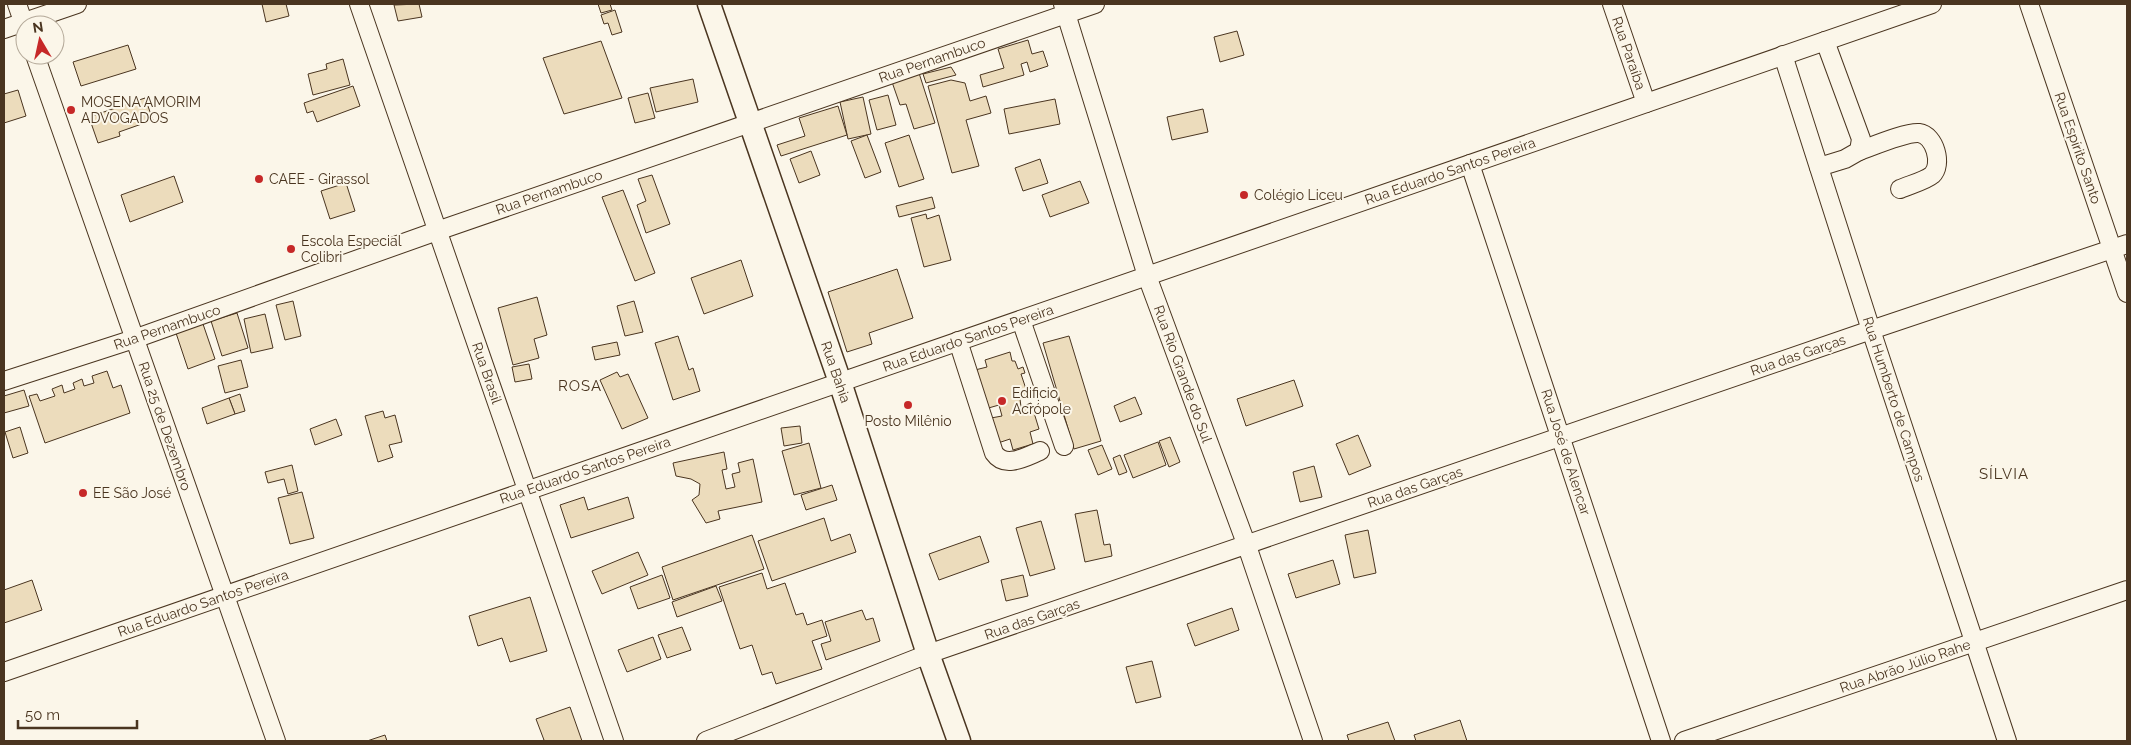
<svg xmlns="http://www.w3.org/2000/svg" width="2131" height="745" font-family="Raleway,sans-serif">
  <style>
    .building { fill: #ecdcbc; stroke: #4a3520 }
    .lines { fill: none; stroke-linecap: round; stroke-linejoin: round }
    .minor-casing { stroke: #4a3520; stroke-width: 20 }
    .major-casing { stroke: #4a3520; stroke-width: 25 }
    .minor { stroke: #fbf6e9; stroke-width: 18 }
    .major { stroke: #fbf6e9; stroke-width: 22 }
    .poi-dot { fill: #c62828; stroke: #fbf6e9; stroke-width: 2 }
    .labels { text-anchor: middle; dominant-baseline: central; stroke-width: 4; stroke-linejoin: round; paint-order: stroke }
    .street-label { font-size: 14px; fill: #4a3520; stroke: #fbf6e9 }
    .poi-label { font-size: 14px; fill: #4a3520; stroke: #fbf6e9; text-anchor: start }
    .neighbourhood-label { font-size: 15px; letter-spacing: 1px; fill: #4a3520; stroke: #fbf6e9 }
  </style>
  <rect width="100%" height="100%" fill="#fbf6e9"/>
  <g class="building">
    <polygon points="262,4 286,4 289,16 266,22"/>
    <polygon points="419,4 422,17 398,21 394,5"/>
    <polygon points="598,4 610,4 612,10 601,13"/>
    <polygon points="615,10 622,32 612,35 608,23 604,24 601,15"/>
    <polygon points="1237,31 1244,55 1220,62 1214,37"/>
    <polygon points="1028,40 1032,54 1043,51 1048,66 1030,72 1027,62 1021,64 1024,75 983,87 980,75 1004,68 998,49"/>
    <polygon points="601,41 622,98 564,114 543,58"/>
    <polygon points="128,45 136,69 81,86 73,62"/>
    <polygon points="343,59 350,85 313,95 308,74 327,69 326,64"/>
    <polygon points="951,67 956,75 926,83 923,74"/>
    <polygon points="919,73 935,123 914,129 906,104 900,105 892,82"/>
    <polygon points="693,79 698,102 656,112 650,88"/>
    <polygon points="951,80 965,83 970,101 986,96 991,113 966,120 979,166 952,173 928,86"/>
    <polygon points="353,86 360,106 317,122 313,111 307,113 304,103"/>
    <polygon points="18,90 26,116 4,123 4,94"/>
    <polygon points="648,93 655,118 635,123 628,98"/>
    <polygon points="888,95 896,125 877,130 869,100"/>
    <polygon points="863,97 871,134 848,139 840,102"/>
    <polygon points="145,98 153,120 119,132 120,136 98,143 89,117"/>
    <polygon points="1055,99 1060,124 1009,134 1004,109"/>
    <polygon points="838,106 847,135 781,156 777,145 805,136 799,118"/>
    <polygon points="1203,109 1208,132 1172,140 1167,117"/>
    <polygon points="867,135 881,172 865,178 851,141"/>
    <polygon points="909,135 924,179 899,187 885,143"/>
    <polygon points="811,151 820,175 799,183 790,159"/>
    <polygon points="1040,159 1048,183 1023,191 1015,168"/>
    <polygon points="652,175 670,224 646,233 637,205 646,201 638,179"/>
    <polygon points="174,176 183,202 130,222 121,195"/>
    <polygon points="1080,181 1089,203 1050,217 1042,195"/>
    <polygon points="346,183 355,211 330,219 321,191"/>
    <polygon points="623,190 655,273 635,281 602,197"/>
    <polygon points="932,197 935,208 899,217 896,206"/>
    <polygon points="926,214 927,219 939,215 951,260 924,267 911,218"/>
    <polygon points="741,260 753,296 704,314 691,278"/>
    <polygon points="897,269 913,318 869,333 872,344 847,352 828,292"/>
    <polygon points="537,297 547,335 534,339 539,358 513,365 498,308"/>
    <polygon points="293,301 301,336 285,340 276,305"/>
    <polygon points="634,301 643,332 625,336 617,306"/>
    <polygon points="237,313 248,348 222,356 211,321"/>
    <polygon points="265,314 273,348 251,353 244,319"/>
    <polygon points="203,324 215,359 188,369 176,333"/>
    <polygon points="678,336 689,370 693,368 700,391 673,400 655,343"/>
    <polygon points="1069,336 1101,441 1074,449 1043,343"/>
    <polygon points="617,342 620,355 595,360 592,347"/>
    <polygon points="1010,352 1012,361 1015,361 1018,369 1023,367 1025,373 1021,374 1027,392 1030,392 1031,395 1020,399 1021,407 1031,403 1039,429 1030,432 1033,444 1013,450 1010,439 998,443 991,418 1002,416 999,405 985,409 975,370 987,367 985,360"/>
    <polygon points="241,360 248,387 225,393 218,366"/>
    <polygon points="529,364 532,379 515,382 512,367"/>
    <polygon points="107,371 113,388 121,385 130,413 45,443 29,396 37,394 40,401 55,396 52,389 62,385 64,393 75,389 73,383 82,379 84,386 94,383 92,376"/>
    <polygon points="617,372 620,377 628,374 648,418 622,429 600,380"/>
    <polygon points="1294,380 1303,406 1246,426 1237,399"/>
    <polygon points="24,390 29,406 4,413 4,396"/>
    <polygon points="240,394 245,411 235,414 229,398"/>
    <polygon points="1135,397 1142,414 1120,422 1114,406"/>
    <polygon points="229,398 235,414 207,424 202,408"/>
    <polygon points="383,411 385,418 395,415 402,442 389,445 393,457 378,462 365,416"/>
    <polygon points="336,419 342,435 315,445 310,429"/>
    <polygon points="800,426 802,443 784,446 781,428"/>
    <polygon points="20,427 28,453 13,458 5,432"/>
    <polygon points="1358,435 1371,466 1349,475 1336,444"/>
    <polygon points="1170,437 1180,462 1169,467 1159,441"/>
    <polygon points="1158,442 1166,465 1133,478 1124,455"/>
    <polygon points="809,443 821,488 794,495 782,451"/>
    <polygon points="1102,445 1112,469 1098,475 1088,450"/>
    <polygon points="724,452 727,469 722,470 726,489 735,487 732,474 740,472 738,463 753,459 762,502 718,511 720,519 706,523 692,500 699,495 700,484 691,479 676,476 673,463"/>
    <polygon points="1120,455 1127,472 1119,475 1113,458"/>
    <polygon points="292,465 298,491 288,494 284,479 268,483 265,472"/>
    <polygon points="1314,466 1322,497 1300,502 1293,472"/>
    <polygon points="832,485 837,500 806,510 801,495"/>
    <polygon points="302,492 314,538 290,544 278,498"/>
    <polygon points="584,497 588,510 628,497 634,518 571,538 560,505"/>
    <polygon points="1097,510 1104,545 1110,544 1112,556 1085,562 1075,514"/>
    <polygon points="824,518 831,541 850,534 856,552 772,581 758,541"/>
    <polygon points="1041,521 1055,569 1030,576 1016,528"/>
    <polygon points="1368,530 1376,573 1354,578 1345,535"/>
    <polygon points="752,535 764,569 673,600 662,567"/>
    <polygon points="980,536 989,562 939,580 929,554"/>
    <polygon points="638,552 648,575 602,594 592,571"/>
    <polygon points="1333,560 1340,584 1296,598 1288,574"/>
    <polygon points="762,573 767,589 785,583 796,615 803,613 807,625 822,620 827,636 812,641 822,669 776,684 772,672 762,675 752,645 740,649 719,587"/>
    <polygon points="662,575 670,598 638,609 630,587"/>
    <polygon points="1023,575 1028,596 1006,601 1001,580"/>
    <polygon points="32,580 42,610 4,623 4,590"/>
    <polygon points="716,586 722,601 677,617 672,602"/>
    <polygon points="530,597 547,651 510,662 502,638 478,646 469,616"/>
    <polygon points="1232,608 1239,630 1195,646 1187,624"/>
    <polygon points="862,610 866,620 873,618 880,641 826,660 821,644 831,641 825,622"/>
    <polygon points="682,627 691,650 667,658 658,635"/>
    <polygon points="653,637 661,659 627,672 618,650"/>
    <polygon points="1152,661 1161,697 1136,703 1126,667"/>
    <polygon points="570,707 582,741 541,741 544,740 536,719"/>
    <polygon points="1460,720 1467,741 1416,741 1414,735"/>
    <polygon points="1388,722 1395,741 1349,741 1347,735"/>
    <polygon points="385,735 387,741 367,741"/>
  </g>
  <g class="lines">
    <g class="minor-casing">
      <g id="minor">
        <polyline points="17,4 25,27"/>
        <polyline points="359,4 614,741"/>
        <polyline points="1063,4 1147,276 1247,546 1313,741"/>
        <polyline points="1612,4 1646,103"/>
        <polyline points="2029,4 2127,293"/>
        <polyline points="4,29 77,4"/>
        <polyline points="35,55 276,741"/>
        <polyline points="1783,55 1871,330 2007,741"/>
        <path d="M1859,151C1873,146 1906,132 1919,133C1935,135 1943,165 1932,175C1925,181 1909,185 1900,189"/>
        <polyline points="1470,164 1661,741"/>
        <polyline points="1819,167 1845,159 1859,151 1861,139 1825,41"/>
        <polyline points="1021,320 1064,446"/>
        <path d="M958,341L994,453C1005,469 1025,457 1040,451"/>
        <polyline points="4,381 134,339 437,231 1095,4"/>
        <polyline points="4,672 1932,4"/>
        <polyline points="706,741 928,654 1871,330 2127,244"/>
        <polyline points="1684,741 2127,590"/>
      </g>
    </g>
    <g class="major-casing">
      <polyline id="major" points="709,4 840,382 928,654 959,741"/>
    </g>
    <use href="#minor" class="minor"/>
    <use href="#major" class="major"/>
  </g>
  <g class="poi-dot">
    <circle cx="71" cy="110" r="5"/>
    <circle cx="259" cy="179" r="5"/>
    <circle cx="1244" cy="195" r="5"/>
    <circle cx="291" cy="249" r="5"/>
    <circle cx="1002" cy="401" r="5"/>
    <circle cx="908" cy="405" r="5"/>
    <circle cx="83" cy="493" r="5"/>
  </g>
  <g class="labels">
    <g class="street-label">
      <text transform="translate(1629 53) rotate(71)">Rua Paraíba</text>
      <text transform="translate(932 60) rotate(-19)">Rua Pernambuco</text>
      <text transform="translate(2078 148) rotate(71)">Rua Espírito Santo</text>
      <text transform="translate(1450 171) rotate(-19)">Rua Eduardo Santos Pereira</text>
      <text transform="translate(549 192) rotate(-19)">Rua Pernambuco</text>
      <text transform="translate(167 327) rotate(-19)">Rua Pernambuco</text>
      <text transform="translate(968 338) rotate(-19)">Rua Eduardo Santos Pereira</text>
      <text transform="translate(1798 355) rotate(-19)">Rua das Garças</text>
      <text transform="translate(836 372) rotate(71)">Rua Bahia</text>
      <text transform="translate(487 373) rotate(71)">Rua Brasil</text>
      <text transform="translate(1183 374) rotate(70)">Rua Rio Grande do Sul</text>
      <text transform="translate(1894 399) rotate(72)">Rua Humberto de Campos</text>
      <text transform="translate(165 426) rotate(71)">Rua 25 de Dezembro</text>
      <text transform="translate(1566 452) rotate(72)">Rua José de Alencar</text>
      <text transform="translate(585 470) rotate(-19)">Rua Eduardo Santos Pereira</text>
      <text transform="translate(1415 487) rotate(-19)">Rua das Garças</text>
      <text transform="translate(203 603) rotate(-19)">Rua Eduardo Santos Pereira</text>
      <text transform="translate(1032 619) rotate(-19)">Rua das Garças</text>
      <text transform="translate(1905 666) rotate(-19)">Rua Abrão Júlio Rahe</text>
    </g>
    <g class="poi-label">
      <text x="81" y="102">MOSENA AMORIM<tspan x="81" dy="16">ADVOGADOS</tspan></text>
      <text x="269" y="179">CAEE - Girassol</text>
      <text x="1254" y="195">Colégio Liceu</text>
      <text x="301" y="241">Escola Especial<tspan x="301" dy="16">Colibri</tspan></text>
      <text x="1012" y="393">Edificio<tspan x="1012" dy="16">Acrópole</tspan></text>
      <text x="908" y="421" text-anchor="middle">Posto Milênio</text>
      <text x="93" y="493">EE São José</text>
    </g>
    <g class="neighbourhood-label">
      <text x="580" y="386">ROSA</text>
      <text x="2004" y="474">SÍLVIA</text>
    </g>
  </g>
  <rect width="2131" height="745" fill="none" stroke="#4a3520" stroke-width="10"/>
  <g transform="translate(40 40) rotate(351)"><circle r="24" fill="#fbf6e9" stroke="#b4a999"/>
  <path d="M0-4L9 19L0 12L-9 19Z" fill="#c62828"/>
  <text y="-8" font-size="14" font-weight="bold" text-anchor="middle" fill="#4a3520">N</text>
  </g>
  <path d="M18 720v8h119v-8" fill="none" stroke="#4a3520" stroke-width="2.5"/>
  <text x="25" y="720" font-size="15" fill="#4a3520" stroke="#fbf6e9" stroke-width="4" paint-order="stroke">50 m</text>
</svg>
